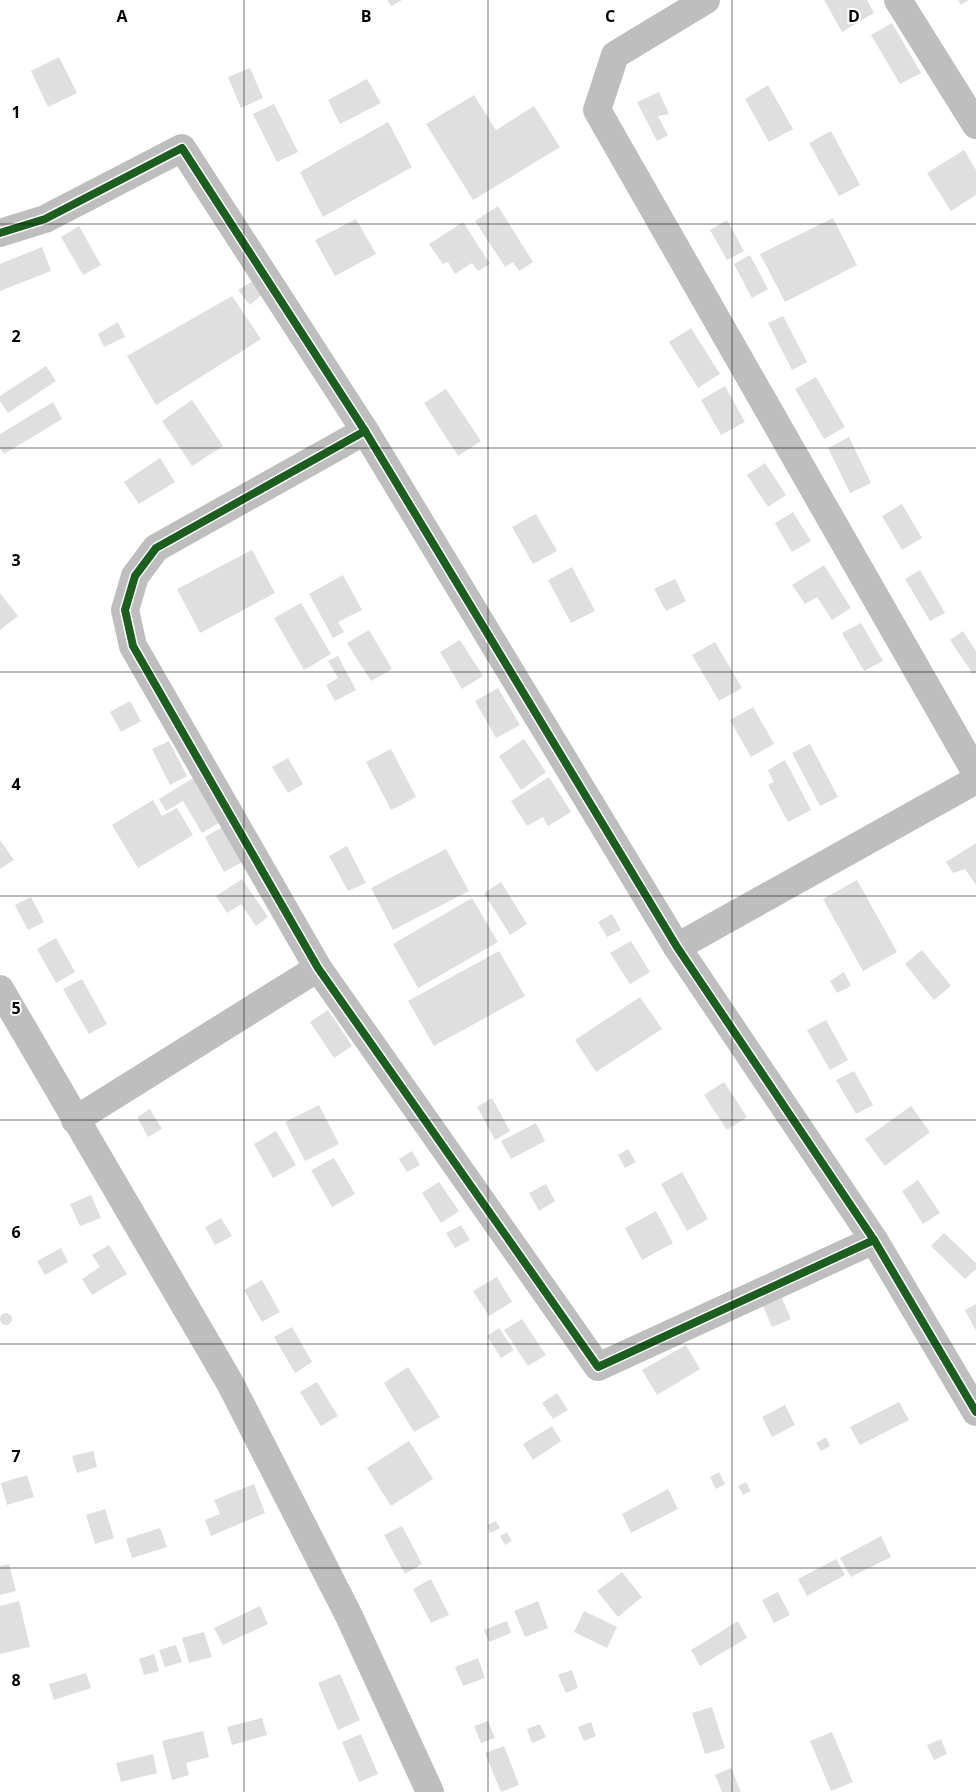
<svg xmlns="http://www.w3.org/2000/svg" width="976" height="1792" font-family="'Open Sans',sans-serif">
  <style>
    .building { fill: #dfdfdf }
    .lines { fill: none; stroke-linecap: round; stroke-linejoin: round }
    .minor { stroke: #bebebe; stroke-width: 28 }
    .cycleway-casing { stroke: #fff; stroke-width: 11 }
    .cycleway { stroke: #1b5e20; stroke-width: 8 }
    .grid { fill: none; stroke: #000; stroke-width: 1; stroke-opacity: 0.55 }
    .grid-label { font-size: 16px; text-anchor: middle; font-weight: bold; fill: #000; stroke: #fff; stroke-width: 4; stroke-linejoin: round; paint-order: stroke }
  </style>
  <rect width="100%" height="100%" fill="#fff"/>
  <g class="building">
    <polygon points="387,0 402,0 391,6"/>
    <polygon points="824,0 867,0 874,13 842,32"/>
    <polygon points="958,0 969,0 961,5"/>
    <polygon points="892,23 921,73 900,84 871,35"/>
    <polygon points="59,57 77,93 48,107 31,71"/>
    <polygon points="250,68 263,98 241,108 228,77"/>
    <polygon points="367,79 381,103 340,124 328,100"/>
    <polygon points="768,85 793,129 769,142 745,99"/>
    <polygon points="659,92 669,114 658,116 668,135 657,141 637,102"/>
    <polygon points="474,95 496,130 534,106 560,147 473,200 426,124"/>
    <polygon points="274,104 298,152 277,162 253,114"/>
    <polygon points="388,122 412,167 323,217 300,172"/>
    <polygon points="831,131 860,185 839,196 809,143"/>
    <polygon points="964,150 976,170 976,195 951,211 927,173"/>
    <polygon points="498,206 533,262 519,271 513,262 505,267 475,221"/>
    <polygon points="833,218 857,265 785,302 760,254"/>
    <polygon points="356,219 376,254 335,276 315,240"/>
    <polygon points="727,220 744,251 727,260 710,230"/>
    <polygon points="463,222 490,264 478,271 472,263 455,274 448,262 443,264 429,244"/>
    <polygon points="79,226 101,265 83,275 61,237"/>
    <polygon points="42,247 51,271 0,291 0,264"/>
    <polygon points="750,255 768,289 752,298 734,264"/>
    <polygon points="253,281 265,292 250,305 238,290"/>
    <polygon points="232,296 261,339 156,405 127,356"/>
    <polygon points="783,316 807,362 792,370 768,323"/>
    <polygon points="118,322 125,337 104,347 98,334"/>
    <polygon points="691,328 720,374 698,388 669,342"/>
    <polygon points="46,366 56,381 8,413 0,401 0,396"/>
    <polygon points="816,377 845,427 824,439 795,389"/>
    <polygon points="725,386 745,422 721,435 701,400"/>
    <polygon points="446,389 481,441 458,456 424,403"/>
    <polygon points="192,400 223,446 192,466 162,421"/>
    <polygon points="53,402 62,419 4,454 0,448 0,434"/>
    <polygon points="849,437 871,483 850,493 828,448"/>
    <polygon points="160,458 175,482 139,504 124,482"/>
    <polygon points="765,463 786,495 768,507 747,475"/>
    <polygon points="902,504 922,538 902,550 882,516"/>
    <polygon points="793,512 811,541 792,552 775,523"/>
    <polygon points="536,514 557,551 533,564 512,527"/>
    <polygon points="252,550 275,593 200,633 177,589"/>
    <polygon points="824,565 851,608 832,620 817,597 805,604 792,585"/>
    <polygon points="572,567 595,611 571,623 548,580"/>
    <polygon points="920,570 945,613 930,621 905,579"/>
    <polygon points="343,575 362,610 338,622 344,632 333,638 309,594"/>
    <polygon points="675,579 686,601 666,611 654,589"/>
    <polygon points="0,593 18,616 0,630"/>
    <polygon points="301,603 331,654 304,670 274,618"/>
    <polygon points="861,623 883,661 864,671 842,633"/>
    <polygon points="369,630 392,669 371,681 347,643"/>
    <polygon points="963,631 976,651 976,672 973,674 950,640"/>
    <polygon points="460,640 483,676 462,689 440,652"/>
    <polygon points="715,642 742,688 719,701 692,655"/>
    <polygon points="338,656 356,690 335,701 326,685 338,678 328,661"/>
    <polygon points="498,688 520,725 496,738 475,701"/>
    <polygon points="130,701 141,721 121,732 110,712"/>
    <polygon points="753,707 774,744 751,757 730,720"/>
    <polygon points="524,739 546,772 521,790 499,756"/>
    <polygon points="169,741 187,776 170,785 152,749"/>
    <polygon points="810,744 838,797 820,806 792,753"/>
    <polygon points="391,749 416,797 391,810 366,762"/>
    <polygon points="288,758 303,784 288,793 272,767"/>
    <polygon points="785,760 811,810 788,822 768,785 774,782 768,770"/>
    <polygon points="195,777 222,821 202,833 183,801 166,811 159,799"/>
    <polygon points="549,777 571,812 548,826 543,817 527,826 511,801"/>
    <polygon points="153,800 162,816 177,808 193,835 138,868 112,825"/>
    <polygon points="224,826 244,861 224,872 205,837"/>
    <polygon points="0,840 14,860 0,869"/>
    <polygon points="976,843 976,885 965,869 953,873 946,862"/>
    <polygon points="347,846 366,883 348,891 329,856"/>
    <polygon points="446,849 469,891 393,930 371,888"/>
    <polygon points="242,879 268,917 256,926 241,904 227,913 216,896"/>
    <polygon points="857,880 897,952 863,971 823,899"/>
    <polygon points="501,882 527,924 510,935 484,893"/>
    <polygon points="31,897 44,922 28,930 15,905"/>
    <polygon points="472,898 498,942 418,988 393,944"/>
    <polygon points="612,914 621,930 607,937 598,922"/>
    <polygon points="56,938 75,972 56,983 37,949"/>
    <polygon points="631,941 650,972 630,984 610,953"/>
    <polygon points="922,950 951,986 934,1000 905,964"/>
    <polygon points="499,951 525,996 434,1046 408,1001"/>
    <polygon points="844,972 851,986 837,993 830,981"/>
    <polygon points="82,979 107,1024 89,1034 63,989"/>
    <polygon points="640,997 662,1029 596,1072 575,1040"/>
    <polygon points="328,1010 352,1046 334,1058 310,1022"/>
    <polygon points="826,1020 848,1060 830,1070 807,1030"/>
    <polygon points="854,1071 873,1105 856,1114 836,1080"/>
    <polygon points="724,1082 747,1117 727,1130 704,1095"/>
    <polygon points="492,1098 510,1131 495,1140 477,1107"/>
    <polygon points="319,1105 339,1144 305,1161 285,1122"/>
    <polygon points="911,1106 930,1132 885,1166 865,1139"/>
    <polygon points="150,1109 162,1129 148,1137 137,1117"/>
    <polygon points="536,1123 545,1141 511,1159 501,1141"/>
    <polygon points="276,1131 296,1165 273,1178 254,1144"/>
    <polygon points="628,1149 636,1162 625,1168 618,1155"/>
    <polygon points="412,1151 420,1165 407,1172 399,1159"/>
    <polygon points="334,1158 355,1194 332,1207 311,1170"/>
    <polygon points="682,1172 708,1219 687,1231 661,1184"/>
    <polygon points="918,1180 940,1213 923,1224 902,1191"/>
    <polygon points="439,1182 459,1211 441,1223 422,1193"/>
    <polygon points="546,1184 555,1201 539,1211 529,1193"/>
    <polygon points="91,1195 101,1218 80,1226 70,1204"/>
    <polygon points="656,1211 673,1243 642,1260 625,1228"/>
    <polygon points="221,1218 232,1236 215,1245 205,1227"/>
    <polygon points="461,1225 470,1240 455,1248 446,1233"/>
    <polygon points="944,1233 976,1263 976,1269 965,1279 931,1246"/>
    <polygon points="109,1245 127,1274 92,1295 82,1279 100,1267 92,1255"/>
    <polygon points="61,1248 68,1262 45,1275 37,1261"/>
    <polygon points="497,1277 512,1302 489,1316 473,1291"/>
    <polygon points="262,1280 280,1312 262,1322 244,1290"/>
    <polygon points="782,1298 791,1319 772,1327 763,1306"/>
    <polygon points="976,1304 976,1331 965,1310"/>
    <circle cx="6" cy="1319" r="6"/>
    <polygon points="522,1319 546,1355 528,1366 504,1330"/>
    <polygon points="292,1327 312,1362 295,1373 274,1337"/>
    <polygon points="499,1328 514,1350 501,1358 487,1336"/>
    <polygon points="686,1345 700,1369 657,1395 642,1370"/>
    <polygon points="408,1367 440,1417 414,1432 384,1383"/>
    <polygon points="317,1382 338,1416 321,1426 300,1392"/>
    <polygon points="557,1393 568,1410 553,1419 542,1403"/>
    <polygon points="899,1402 909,1420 860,1445 850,1427"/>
    <polygon points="785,1405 795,1425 772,1437 762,1417"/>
    <polygon points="552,1426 561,1441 533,1460 523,1444"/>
    <polygon points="826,1437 830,1446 821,1451 816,1443"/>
    <polygon points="409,1441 433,1479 391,1506 367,1468"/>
    <polygon points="93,1451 97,1467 77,1473 72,1456"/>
    <polygon points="719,1472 725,1484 716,1489 710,1477"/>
    <polygon points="27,1475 34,1497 7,1505 1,1483"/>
    <polygon points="746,1482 751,1491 743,1495 738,1486"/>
    <polygon points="254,1484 265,1513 211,1536 205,1520 220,1514 214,1500"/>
    <polygon points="668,1489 678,1509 631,1533 622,1514"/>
    <polygon points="105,1509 114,1538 95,1544 86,1515"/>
    <polygon points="496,1521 500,1528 490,1533 487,1525"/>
    <polygon points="402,1526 422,1564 405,1574 384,1535"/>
    <polygon points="160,1528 167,1547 132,1558 126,1539"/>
    <polygon points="507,1532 512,1541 505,1545 500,1536"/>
    <polygon points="881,1536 891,1557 851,1577 840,1558"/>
    <polygon points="836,1559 845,1575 807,1596 798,1579"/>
    <polygon points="9,1564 16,1591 0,1595 0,1566"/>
    <polygon points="622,1572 642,1597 618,1617 597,1591"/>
    <polygon points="431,1579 449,1615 431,1623 413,1589"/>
    <polygon points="778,1592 790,1615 774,1623 762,1600"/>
    <polygon points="19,1601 30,1647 0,1654 0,1606"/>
    <polygon points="538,1601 548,1628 525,1637 514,1611"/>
    <polygon points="260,1606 268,1624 223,1645 214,1628"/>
    <polygon points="584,1611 617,1627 607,1648 574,1632"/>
    <polygon points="507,1621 511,1633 489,1642 484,1630"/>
    <polygon points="738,1621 747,1638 700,1666 691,1650"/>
    <polygon points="204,1632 212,1657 189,1663 182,1638"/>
    <polygon points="176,1645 182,1662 165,1667 159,1650"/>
    <polygon points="154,1654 159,1671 144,1675 139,1659"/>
    <polygon points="478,1658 485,1678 463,1686 455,1667"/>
    <polygon points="572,1670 578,1688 566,1693 558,1675"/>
    <polygon points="86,1673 91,1688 54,1700 49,1684"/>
    <polygon points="340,1674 360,1720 338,1730 318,1683"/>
    <polygon points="712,1707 725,1748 705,1754 692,1713"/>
    <polygon points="262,1718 267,1735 232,1745 227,1727"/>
    <polygon points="488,1721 495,1738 481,1743 474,1726"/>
    <polygon points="591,1722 596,1736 584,1741 578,1727"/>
    <polygon points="540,1724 546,1737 532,1743 527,1729"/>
    <polygon points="203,1731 209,1757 186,1763 189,1775 172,1780 162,1741"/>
    <polygon points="832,1732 853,1782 831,1791 810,1741"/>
    <polygon points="361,1734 378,1774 359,1782 342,1742"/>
    <polygon points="941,1739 947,1754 934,1760 927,1745"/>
    <polygon points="504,1746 519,1785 501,1792 485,1753"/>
    <polygon points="153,1754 157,1773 121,1782 116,1763"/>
    <polygon points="731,1768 741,1792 722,1792 715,1775"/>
  </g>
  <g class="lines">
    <g class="minor">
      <polyline points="706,0 615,55 597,110 976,773"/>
      <polyline points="898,0 976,125"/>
      <polyline points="0,233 45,219 182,148 365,431 677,947 874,1240 976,1412"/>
      <polyline points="365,431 156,548 135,576 125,610 133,646 318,968 598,1367 874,1240"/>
      <polyline points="677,947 976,780"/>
      <polyline points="0,989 230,1383 349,1616 430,1792"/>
      <polyline points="75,1120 318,968"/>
    </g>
    <g class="cycleway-casing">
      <g id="cycleway">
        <polyline points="0,233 45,219 182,148 365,431 677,947 874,1240 976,1412"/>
        <polyline points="365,431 156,548 135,576 125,610 133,646 318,968 598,1367 874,1240"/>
      </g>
    </g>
    <use href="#cycleway" class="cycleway"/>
  </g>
  <path class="grid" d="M244,0V1792M488,0V1792M732,0V1792M0,224H976M0,448H976M0,672H976M0,896H976M0,1120H976M0,1344H976M0,1568H976"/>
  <g class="grid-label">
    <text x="122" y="22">A</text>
    <text x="366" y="22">B</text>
    <text x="610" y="22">C</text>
    <text x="854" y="22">D</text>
    <text x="16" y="118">1</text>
    <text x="16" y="342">2</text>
    <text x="16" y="566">3</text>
    <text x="16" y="790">4</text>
    <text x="16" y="1014">5</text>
    <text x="16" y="1238">6</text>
    <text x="16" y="1462">7</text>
    <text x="16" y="1686">8</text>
  </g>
</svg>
